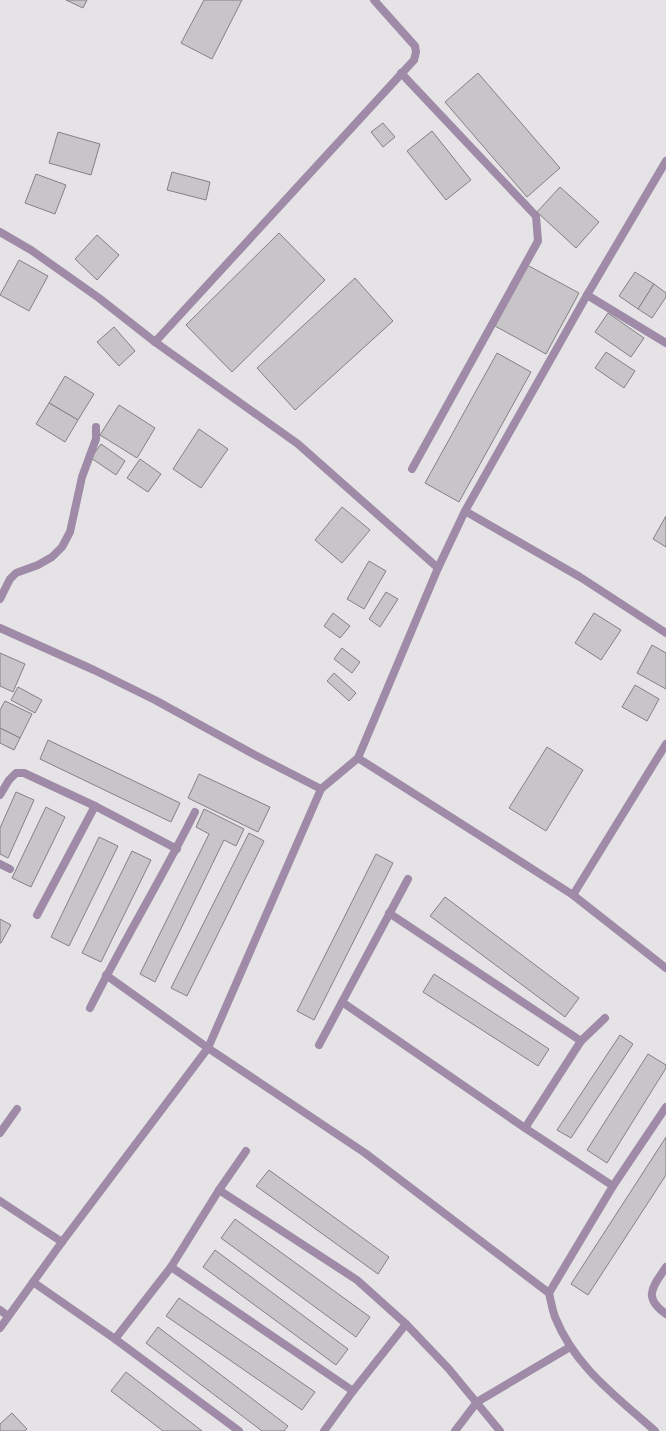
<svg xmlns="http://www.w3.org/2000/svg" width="666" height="1431" font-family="'Roboto Condensed',sans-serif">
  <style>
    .building { fill: #c7c5c8; stroke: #838183 }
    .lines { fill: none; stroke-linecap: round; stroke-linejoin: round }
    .lane { stroke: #9f8ba7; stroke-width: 8 }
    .street { stroke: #9f8ba7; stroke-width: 8 }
  </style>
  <rect width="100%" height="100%" fill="#e5e3e6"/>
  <g class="building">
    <polygon points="66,0 87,0 83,8"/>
    <polygon points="204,0 242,0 212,59 181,43"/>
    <polygon points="478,73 560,168 527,197 445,102"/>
    <polygon points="383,123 395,137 383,147 371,132"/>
    <polygon points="432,131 471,180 446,200 407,151"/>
    <polygon points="58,132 100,144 91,175 49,163"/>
    <polygon points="172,172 210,182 206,200 167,190"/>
    <polygon points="36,174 66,185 55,214 25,203"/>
    <polygon points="560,187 599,222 576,248 537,212"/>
    <polygon points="279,233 325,280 232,372 186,325"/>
    <polygon points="97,235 119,255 97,280 75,259"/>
    <polygon points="19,260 48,276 29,311 0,295"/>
    <polygon points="527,265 579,293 546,354 495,326"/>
    <polygon points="635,272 654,284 638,309 619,296"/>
    <polygon points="355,278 393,321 295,410 257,368"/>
    <polygon points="654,284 666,293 666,297 652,318 638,309"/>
    <polygon points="608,313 644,338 631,357 595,332"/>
    <polygon points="114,327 135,351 119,366 97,342"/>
    <polygon points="606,352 635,371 624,388 595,368"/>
    <polygon points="497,353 531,372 459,502 425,483"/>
    <polygon points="65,376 94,394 78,420 49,403"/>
    <polygon points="49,403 78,420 65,442 36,424"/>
    <polygon points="119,405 155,428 137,458 100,435"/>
    <polygon points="199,429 228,449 201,488 173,469"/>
    <polygon points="101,444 125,461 116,475 91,458"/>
    <polygon points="140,459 161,474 148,492 127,478"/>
    <polygon points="342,507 370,530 342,563 315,540"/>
    <polygon points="666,516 666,547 653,539"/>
    <polygon points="369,561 386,571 364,609 347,599"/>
    <polygon points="386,592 398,599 380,627 369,619"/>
    <polygon points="333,613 350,626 340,638 324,626"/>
    <polygon points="594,613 621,630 601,660 575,643"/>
    <polygon points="652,645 666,653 666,689 637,673"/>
    <polygon points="342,648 360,662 352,673 334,659"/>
    <polygon points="0,653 25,664 13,692 0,686"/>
    <polygon points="334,673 356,693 349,701 327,681"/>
    <polygon points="635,685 659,699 647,721 622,707"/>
    <polygon points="18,687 42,700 35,713 11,700"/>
    <polygon points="5,701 32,714 20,738 0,728 0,710"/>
    <polygon points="0,728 20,738 14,750 0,743"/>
    <polygon points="48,740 180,803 171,822 40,759"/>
    <polygon points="547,747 583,770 546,831 509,808"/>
    <polygon points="199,774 270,807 258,832 188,798"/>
    <polygon points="16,792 34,800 8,858 0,854 0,828"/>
    <polygon points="46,807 65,817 31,887 12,878"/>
    <polygon points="204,809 244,829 236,846 224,840 155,982 140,974 209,834 196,827"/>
    <polygon points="249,833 264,841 187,996 171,988"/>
    <polygon points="99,837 118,846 69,946 51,937"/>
    <polygon points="132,851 151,860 101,962 82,953"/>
    <polygon points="376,854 393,863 314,1020 297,1011"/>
    <polygon points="445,897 579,998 565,1017 430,916"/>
    <polygon points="0,919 11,925 1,943 0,943"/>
    <polygon points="434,974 549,1049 538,1066 423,992"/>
    <polygon points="620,1035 633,1044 571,1138 557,1130"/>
    <polygon points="648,1054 666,1065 666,1068 607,1163 587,1150"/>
    <polygon points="666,1137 666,1175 588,1295 571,1284"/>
    <polygon points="269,1170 389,1257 378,1274 256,1186"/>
    <polygon points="235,1219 370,1317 356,1337 221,1238"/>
    <polygon points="215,1250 348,1349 336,1365 203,1267"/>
    <polygon points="179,1298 315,1392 302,1410 166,1316"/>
    <polygon points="158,1327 288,1426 284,1431 262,1431 146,1343"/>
    <polygon points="126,1372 202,1431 163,1431 111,1391"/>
    <polygon points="12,1413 27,1429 25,1431 0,1431 0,1424"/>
  </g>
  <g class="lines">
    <g class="lane">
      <polyline points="401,73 536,216 538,241 412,469"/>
      <polyline points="155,342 414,60 416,52 415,46 374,0"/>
    </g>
    <g class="street">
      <polyline points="0,232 31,250 99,298 155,342 298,444 438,568"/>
      <polyline points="587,295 666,343"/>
      <polyline points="465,511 580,577 666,633"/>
      <polyline points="0,599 10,579 16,573 38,565 52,557 62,547 70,532 82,477 96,439 96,427"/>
      <polyline points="0,628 94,670 155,700 255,755 321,789"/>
      <polyline points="358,758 573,895 666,968"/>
      <polyline points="0,795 9,780 16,773 24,773 95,806 177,849"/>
      <polyline points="0,864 10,869"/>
      <polyline points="573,895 666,744"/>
      <polyline points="389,913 581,1041"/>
      <polyline points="37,915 95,806"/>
      <path d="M106,975L208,1048L365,1153L549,1293C551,1301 552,1309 555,1317C575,1367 616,1396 655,1431"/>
      <polyline points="342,1002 525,1128 613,1186"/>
      <path d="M90,1008C123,942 162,878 195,812"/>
      <polyline points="319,1045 408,879"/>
      <polyline points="525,1128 581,1041 605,1018"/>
      <polyline points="0,1133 17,1109"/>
      <polyline points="219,1190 357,1280 406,1324"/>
      <polyline points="0,1201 62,1242"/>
      <polyline points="171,1267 353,1391"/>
      <path d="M666,1267C653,1287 642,1297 666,1314"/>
      <polyline points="33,1282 115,1339 239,1431"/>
      <polyline points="549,1293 613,1186 666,1107"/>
      <polyline points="0,1310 8,1316"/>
      <polyline points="0,1328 62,1242 208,1048 321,789 358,758 438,568 465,511 587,295 666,161"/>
      <polyline points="115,1339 171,1267 219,1190 246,1151"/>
      <polyline points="324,1431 353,1391 406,1324 448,1368 500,1431"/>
      <polyline points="455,1431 477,1402 570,1347"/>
    </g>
  </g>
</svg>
